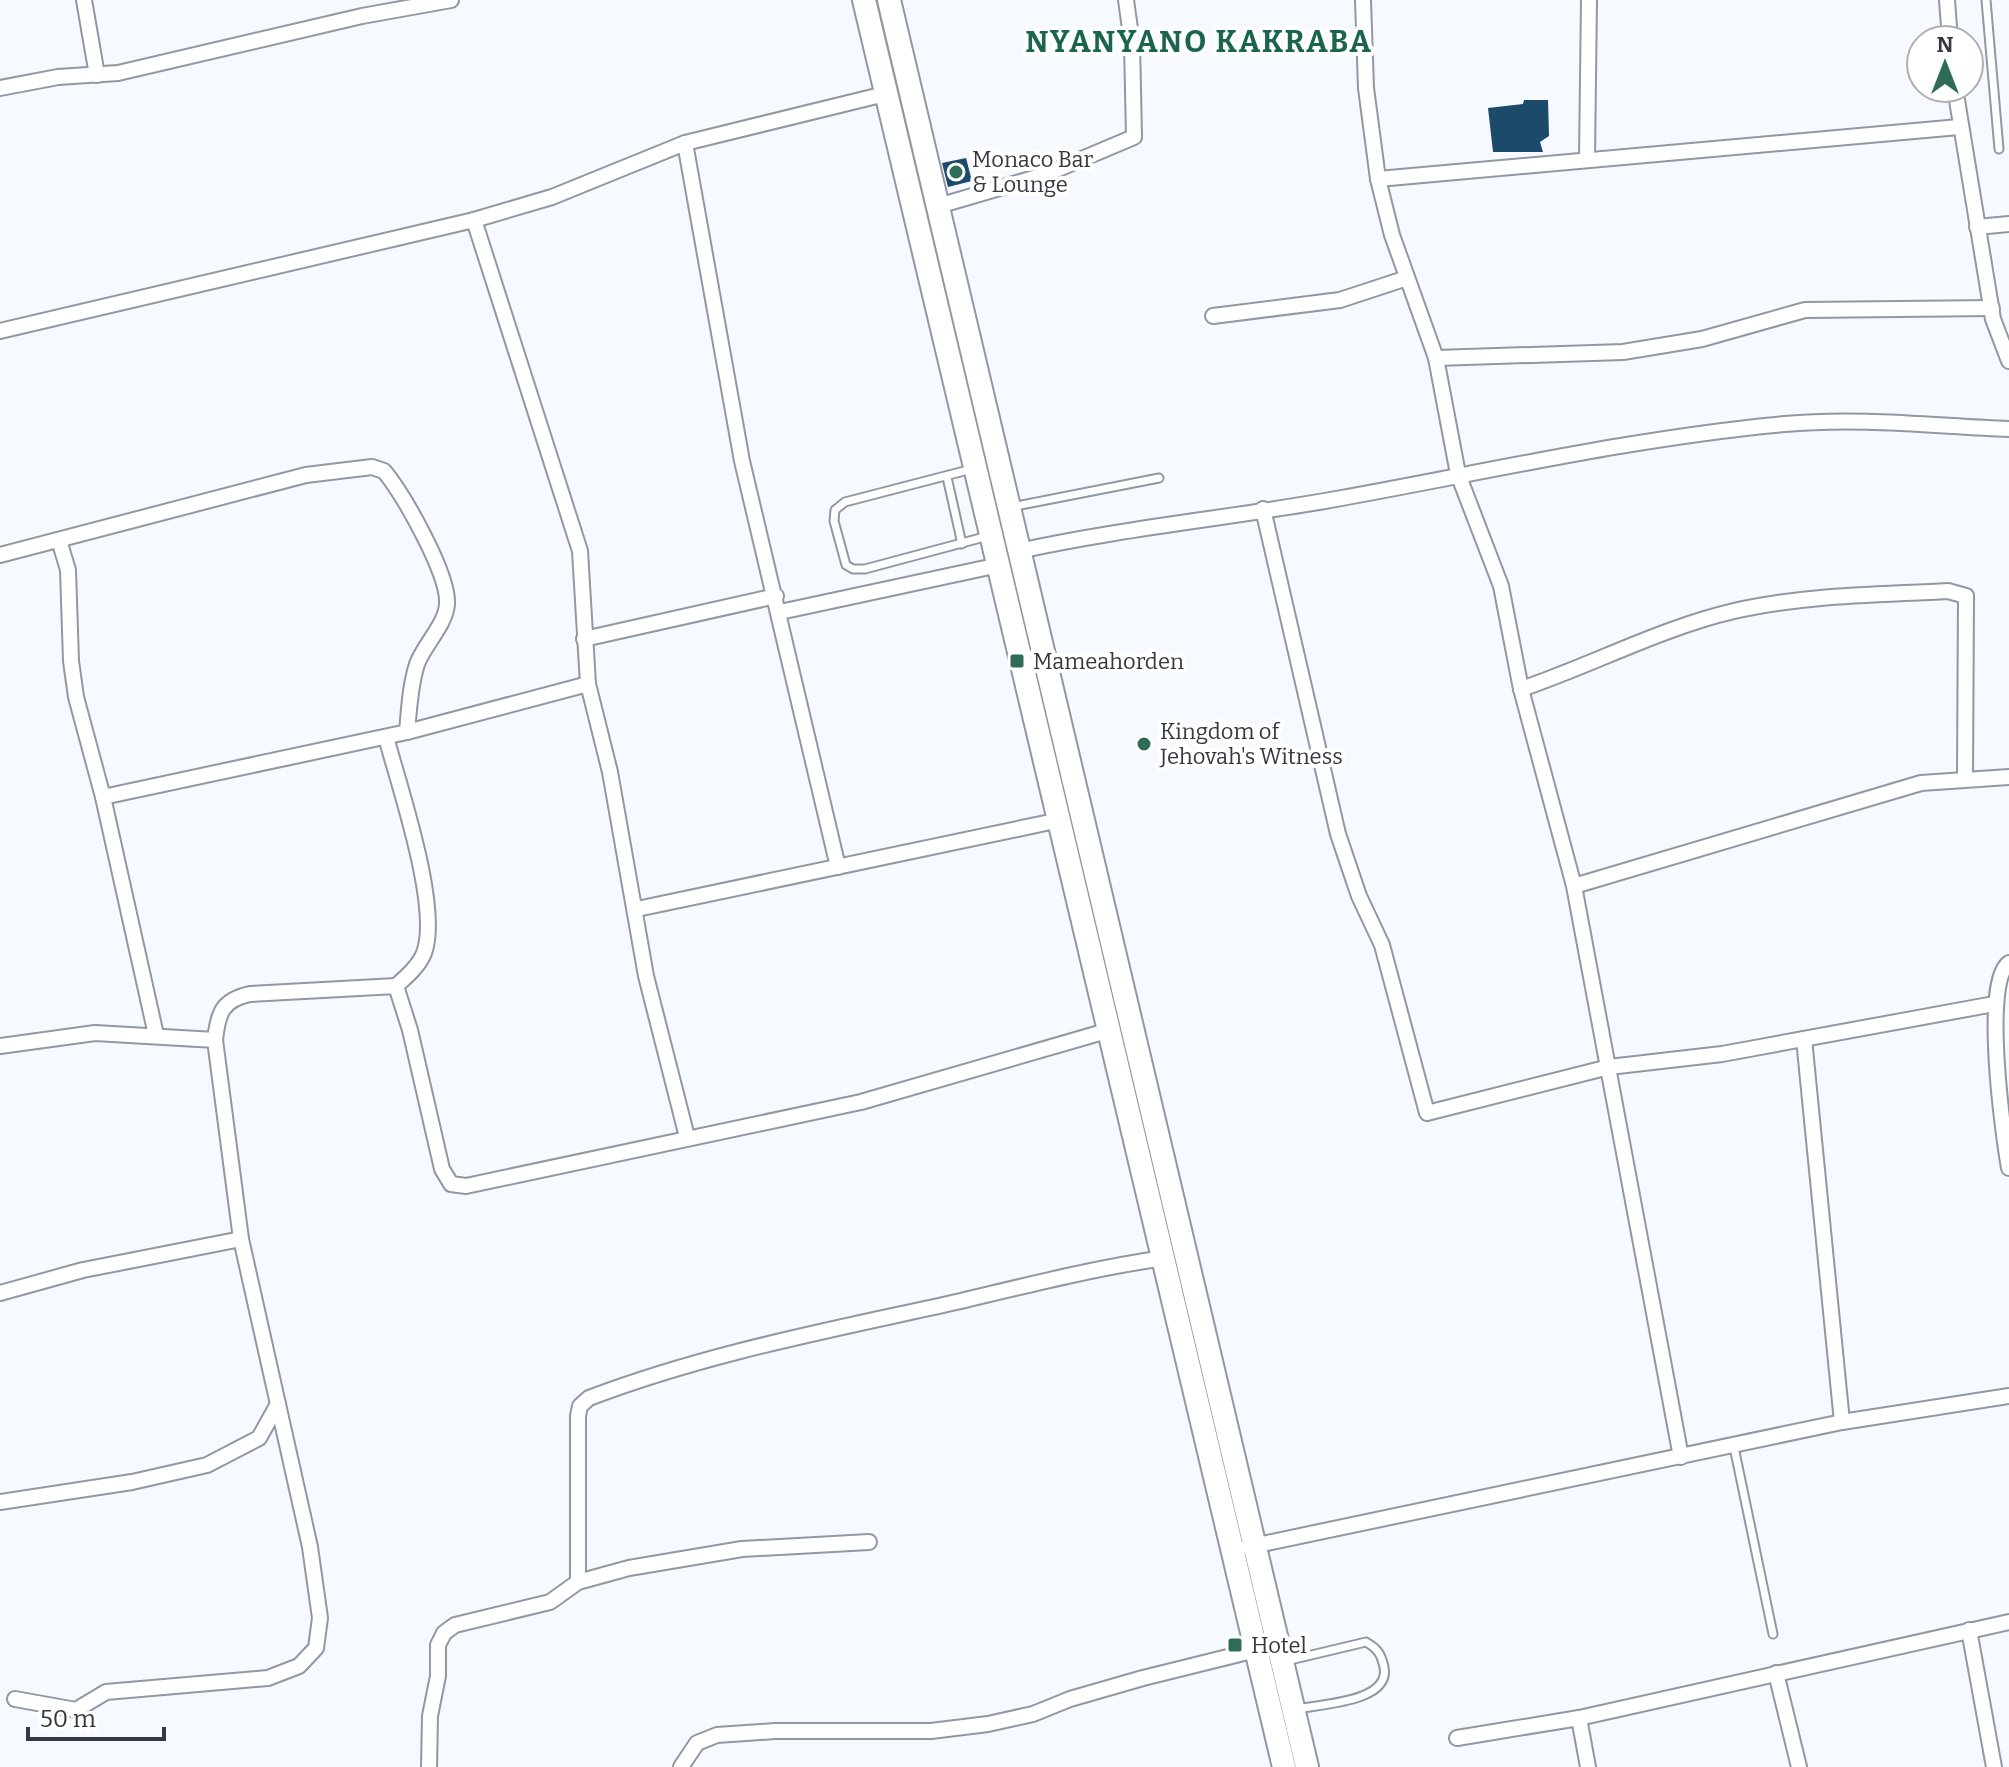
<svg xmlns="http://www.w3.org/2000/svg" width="2009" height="1767" font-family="Bitter,serif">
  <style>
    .building { fill: #1b4a6a }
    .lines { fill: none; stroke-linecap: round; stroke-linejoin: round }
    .lane-casing { stroke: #9098a4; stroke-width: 11 }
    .street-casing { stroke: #9098a4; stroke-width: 18 }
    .secondary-casing { stroke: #9098a4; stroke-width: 26 }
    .lane { stroke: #fff; stroke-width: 7 }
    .street { stroke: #fff; stroke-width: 14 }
    .secondary { stroke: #fff; stroke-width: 22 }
    .poi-dot { fill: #2f6c56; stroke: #fff; stroke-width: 3 }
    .labels { text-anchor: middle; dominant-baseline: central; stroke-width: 8; stroke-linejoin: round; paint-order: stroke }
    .poi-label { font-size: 22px; fill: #35383e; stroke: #fff; text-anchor: start }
    .district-label { font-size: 30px; font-weight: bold; letter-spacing: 2px; fill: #1b644d; stroke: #fff }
  </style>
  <rect width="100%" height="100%" fill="#f6f9ff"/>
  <g class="building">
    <polygon points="1524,100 1548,100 1549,136 1540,142 1543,152 1493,152 1488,108 1523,104"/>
    <polygon points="966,158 972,181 948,187 942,163"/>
  </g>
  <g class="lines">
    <g class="lane-casing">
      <g id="lane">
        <polyline points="1986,0 1999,149"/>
        <polyline points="972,469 845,502 835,510 834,521 846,565 853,569 865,569 988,536"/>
        <polyline points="947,477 962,544"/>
        <polyline points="1011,507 1159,478"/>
        <polyline points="1734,1447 1773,1634"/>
        <path d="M1286,1661L1366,1642C1378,1649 1381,1654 1384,1667C1391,1702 1321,1704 1297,1709"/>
      </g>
    </g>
    <g class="street-casing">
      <g id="street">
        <polyline points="84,0 97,75"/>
        <polyline points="1363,0 1366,88 1378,179 1392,235 1436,358 1458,474 1501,586 1521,689 1574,886 1681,1457"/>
        <polyline points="1947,0 1950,40"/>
        <polyline points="0,88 58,77 118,73 362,16 451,0"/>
        <polyline points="1955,88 1993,319 2009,361"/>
        <polyline points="685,143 742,461 838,867"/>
        <polyline points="1587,158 1589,0"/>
        <polyline points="1378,179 1959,127"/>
        <polyline points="938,206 1044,175 1134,137 1132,43 1126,0"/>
        <polyline points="474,220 580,551 588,684 610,772 646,976 687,1137"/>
        <polyline points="1977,227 2009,224"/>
        <polyline points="1213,316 1340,300 1407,278"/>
        <polyline points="0,331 474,220 552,197 685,143 889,93"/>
        <polyline points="1436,358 1623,352 1702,339 1805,310 1992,308"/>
        <polyline points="1263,509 1338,834 1359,896 1382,945 1427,1113 1609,1067 1722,1054 1994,1004"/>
        <polyline points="59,540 68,570 71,661 76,697 103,797 156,1035"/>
        <path d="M1019,551C1124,528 1230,518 1336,499C1486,472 1633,438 1785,424C1859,417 1935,426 2009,429"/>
        <path d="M0,555L306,475L372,467L384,471C403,494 449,574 447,604C446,624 424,645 417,664C410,686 409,710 407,732"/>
        <polyline points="780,612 999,565"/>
        <polyline points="584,639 776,596"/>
        <path d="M1521,689C1592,665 1661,628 1734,611C1803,595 1877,595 1948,591L1966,596L1965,777"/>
        <path d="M386,737C399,786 441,908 424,953C419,966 406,977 396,986"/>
        <polyline points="103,797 407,732 588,684"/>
        <polyline points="1574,886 1921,783 2009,777"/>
        <polyline points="637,909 1060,820"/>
        <path d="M2009,963C1982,981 2003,1134 2009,1168"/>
        <polyline points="1804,1039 1842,1422"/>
        <polyline points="0,1046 95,1033 215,1040"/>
        <polyline points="0,1293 83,1270 241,1239"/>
        <polyline points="0,1502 132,1482 207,1465 259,1438 278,1404"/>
        <polyline points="1248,1547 1842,1422 2009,1396"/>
        <path d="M578,1582V1416L580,1406L589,1398C710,1352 836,1329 961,1301C1028,1285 1095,1268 1164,1258"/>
        <polyline points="1969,1630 1994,1767"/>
        <polyline points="1776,1673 1799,1767"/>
        <path d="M15,1699L76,1710L106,1692L268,1678L299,1666L316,1648L320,1618L310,1547L241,1239L215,1040C218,1013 222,1000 250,994L396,986L410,1030L442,1169L451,1184L466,1186L861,1102L1110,1030"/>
        <polyline points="1579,1718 1588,1767"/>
        <polyline points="1457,1738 1579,1718 2009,1622"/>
        <polyline points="429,1767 430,1716 438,1676 438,1645 444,1633 455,1625 550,1602 578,1582 629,1568 742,1549 869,1542"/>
        <polyline points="681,1767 697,1743 717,1735 775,1731 931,1731 988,1724 1033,1714 1070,1699 1143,1678 1256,1650"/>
      </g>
    </g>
    <g class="secondary-casing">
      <g id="secondary">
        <polyline points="864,0 1284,1767"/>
        <polyline points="889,0 1307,1767"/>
      </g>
    </g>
    <use href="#lane" class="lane"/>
    <use href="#street" class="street"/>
    <use href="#secondary" class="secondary"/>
  </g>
  <g class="poi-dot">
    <circle cx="956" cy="172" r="8"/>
    <rect x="1009" y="653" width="16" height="16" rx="4"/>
    <circle cx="1144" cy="744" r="8"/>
    <rect x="1227" y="1637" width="16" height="16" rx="4"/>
  </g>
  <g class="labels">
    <g class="poi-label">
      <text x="972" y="159">Monaco Bar<tspan x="972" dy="25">&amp; Lounge</tspan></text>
      <text x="1033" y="661">Mameahorden</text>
      <text x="1160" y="731">Kingdom of<tspan x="1160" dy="25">Jehovah's Witness</tspan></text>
      <text x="1251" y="1645">Hotel</text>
    </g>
    <g class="district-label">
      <text x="1199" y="42">NYANYANO KAKRABA</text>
    </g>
  </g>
  <g transform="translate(1945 64)"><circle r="38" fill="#ffffff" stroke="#aeafb2" stroke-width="2"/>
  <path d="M0-6L14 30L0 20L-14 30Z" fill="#2f6c56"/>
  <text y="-12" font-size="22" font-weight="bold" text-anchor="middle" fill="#35383e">N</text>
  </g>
  <path d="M28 1727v12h136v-12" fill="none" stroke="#35383e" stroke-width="4"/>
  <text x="40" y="1727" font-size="24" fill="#35383e" stroke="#ffffff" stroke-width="6" paint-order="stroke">50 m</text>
</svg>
